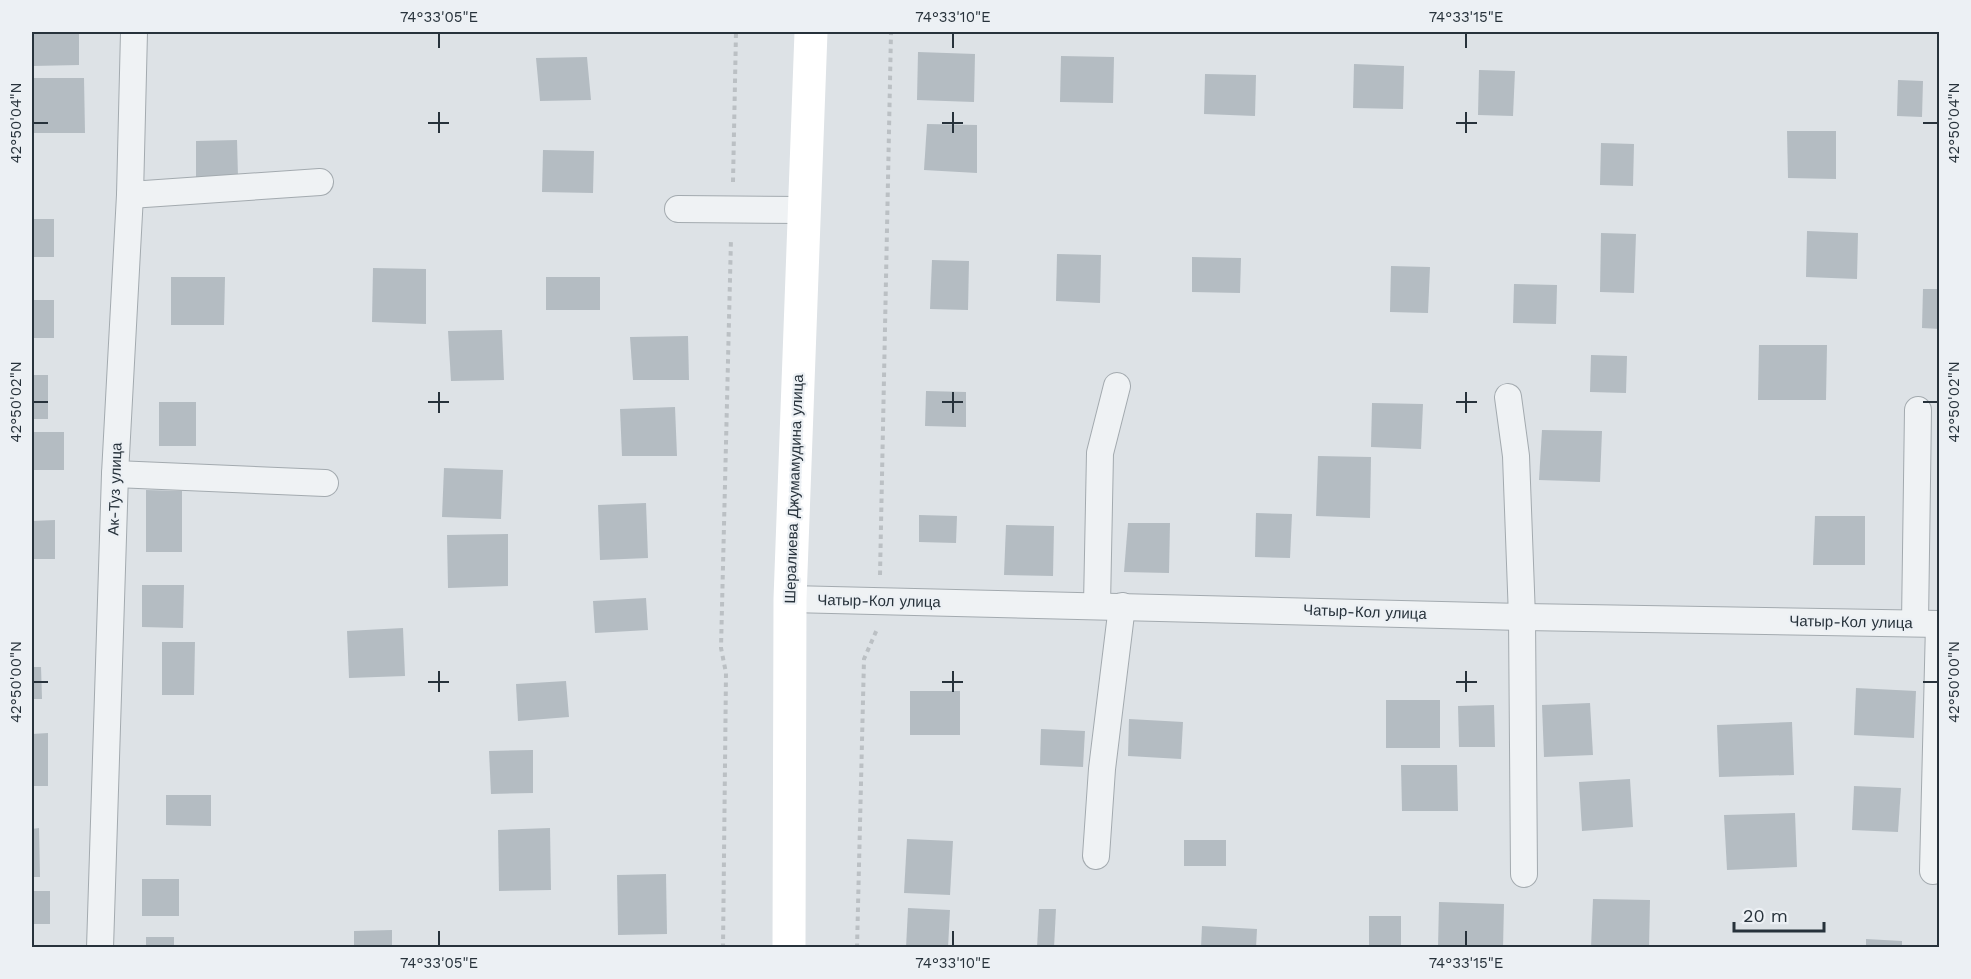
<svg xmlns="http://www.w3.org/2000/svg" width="1971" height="979" font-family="'Work Sans',sans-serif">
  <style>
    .building { fill: #b4bcc2 }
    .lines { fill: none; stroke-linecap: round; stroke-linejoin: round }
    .street-casing { stroke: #a3aaaf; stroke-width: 28 }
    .path { stroke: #bbc0c4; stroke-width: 4; stroke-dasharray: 4.5 4.5; stroke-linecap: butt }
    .street { stroke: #eff2f4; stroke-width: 26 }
    .secondary { stroke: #fff; stroke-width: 33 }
    .ticks { fill: none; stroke: #27323b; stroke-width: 2 }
    .labels { text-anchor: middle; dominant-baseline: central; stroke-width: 4.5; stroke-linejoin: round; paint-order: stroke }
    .street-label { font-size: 15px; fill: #27323b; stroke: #ecf0f4 }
    .neatline { fill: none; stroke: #27323b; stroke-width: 2 }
    .ticks-label { font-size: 15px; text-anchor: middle; fill: #27323b }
  </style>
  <rect width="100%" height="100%" fill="#dde2e6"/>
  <g class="building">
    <polygon points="32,32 79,32 79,65 32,66"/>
    <polygon points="918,52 975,54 974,102 917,100"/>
    <polygon points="1061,56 1114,57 1113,103 1060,102"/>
    <polygon points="587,57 591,100 540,101 536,58"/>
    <polygon points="1354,64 1404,66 1403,109 1353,108"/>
    <polygon points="1479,70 1515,71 1513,116 1478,115"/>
    <polygon points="1205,74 1256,75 1255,116 1204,114"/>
    <polygon points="32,78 84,78 85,133 32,133"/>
    <polygon points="1898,80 1923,81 1922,117 1897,116"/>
    <polygon points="927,124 977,125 977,173 924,170"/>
    <polygon points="1787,131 1836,131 1836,179 1788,178"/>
    <polygon points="237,140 238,177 196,179 196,141"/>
    <polygon points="1601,143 1634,144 1633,186 1600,185"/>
    <polygon points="543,150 594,151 593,193 542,192"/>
    <rect x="32" y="219" width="22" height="38"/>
    <polygon points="1807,231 1858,233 1857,279 1806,277"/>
    <polygon points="1601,233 1636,234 1634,293 1600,292"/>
    <polygon points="1057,254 1101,255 1100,303 1056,301"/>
    <polygon points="1192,257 1241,258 1240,293 1192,292"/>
    <polygon points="932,260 969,261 968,310 930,309"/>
    <polygon points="1391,266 1430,267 1428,313 1390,312"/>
    <polygon points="373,268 426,269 426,324 372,322"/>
    <polygon points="171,277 225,277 224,325 171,325"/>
    <rect x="546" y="277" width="54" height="33"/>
    <polygon points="1514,284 1557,285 1556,324 1513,323"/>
    <polygon points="1923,289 1940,289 1940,329 1922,328"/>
    <rect x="32" y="300" width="22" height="38"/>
    <polygon points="502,330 504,380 451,381 448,331"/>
    <polygon points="688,336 689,380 633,380 630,337"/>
    <polygon points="1759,345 1827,345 1826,400 1758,400"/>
    <polygon points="1591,355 1627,356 1626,393 1590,392"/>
    <rect x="32" y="375" width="16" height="44"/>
    <polygon points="926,391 966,392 966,427 925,426"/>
    <rect x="159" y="402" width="37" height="44"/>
    <polygon points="1372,403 1423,404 1421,449 1371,447"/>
    <polygon points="675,407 677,456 622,456 620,409"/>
    <polygon points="1542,430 1602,431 1600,482 1539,480"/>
    <rect x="32" y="432" width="32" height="38"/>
    <polygon points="1318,456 1371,457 1370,518 1316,516"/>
    <polygon points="444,468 503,470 501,519 442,517"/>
    <polygon points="146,490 182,491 182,552 146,552"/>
    <polygon points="646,503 648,558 600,560 598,505"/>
    <polygon points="1256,513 1292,514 1290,558 1255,557"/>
    <polygon points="919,515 957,516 956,543 919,542"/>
    <polygon points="1815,516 1865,516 1865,565 1813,565"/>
    <polygon points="55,520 55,559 32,559 32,521"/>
    <polygon points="1128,523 1170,523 1169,573 1124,572"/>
    <polygon points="1006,525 1054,526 1053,576 1004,575"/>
    <polygon points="508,534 508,586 448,588 447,535"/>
    <polygon points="142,585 184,585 183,628 142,627"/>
    <polygon points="646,598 648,630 595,633 593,601"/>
    <polygon points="403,628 405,676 349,678 347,631"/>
    <polygon points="162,642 195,642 194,695 162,695"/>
    <polygon points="32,667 41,667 42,699 32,699"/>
    <polygon points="566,681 569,717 518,721 516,684"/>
    <polygon points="1856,688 1916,691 1914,738 1854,735"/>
    <rect x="910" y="691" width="50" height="44"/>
    <rect x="1386" y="700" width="54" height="48"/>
    <polygon points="1590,703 1593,755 1544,757 1542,705"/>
    <polygon points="1494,705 1495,747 1459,747 1458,706"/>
    <polygon points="1129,719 1183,722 1181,759 1128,756"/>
    <polygon points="1792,722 1794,775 1719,777 1717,725"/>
    <polygon points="1041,729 1085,731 1083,767 1040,765"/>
    <polygon points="48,733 48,786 32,786 32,734"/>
    <polygon points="533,750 533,793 491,794 489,751"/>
    <polygon points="1401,765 1457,765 1458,811 1402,811"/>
    <polygon points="1630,779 1633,827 1582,831 1579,782"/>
    <polygon points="1854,786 1901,788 1898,832 1852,830"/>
    <polygon points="166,795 211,795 211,826 166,825"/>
    <polygon points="1795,813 1797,867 1727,870 1724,815"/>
    <polygon points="39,828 40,877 32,877 32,829"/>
    <polygon points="550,828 551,890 499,891 498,830"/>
    <polygon points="907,839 953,841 950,895 904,893"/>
    <rect x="1184" y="840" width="42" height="26"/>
    <polygon points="666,874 667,934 618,935 617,875"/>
    <rect x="142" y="879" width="37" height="37"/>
    <rect x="32" y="891" width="18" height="33"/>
    <polygon points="1593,899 1650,900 1649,948 1591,948"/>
    <polygon points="1439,902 1504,904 1503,948 1438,948"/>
    <polygon points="908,908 950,910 948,948 906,948"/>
    <polygon points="1039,909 1056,909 1054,948 1037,948"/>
    <rect x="1369" y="916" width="32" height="32"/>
    <polygon points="1202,926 1257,929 1256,948 1201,948"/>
    <polygon points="392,930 392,948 354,948 354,931"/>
    <rect x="146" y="937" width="28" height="11"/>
    <polygon points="1866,939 1902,941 1902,948 1866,948"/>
  </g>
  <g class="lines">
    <g class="street-casing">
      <g id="street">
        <polyline points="130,195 320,182"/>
        <polyline points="678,209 804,210"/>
        <polyline points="1508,397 1516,456 1522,617 1524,874"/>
        <polyline points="115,474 325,483"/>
        <polyline points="790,599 1522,617 1940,624"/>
        <polyline points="1097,605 1100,453 1117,386"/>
        <polyline points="1915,623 1918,410"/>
        <polyline points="1096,856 1102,769 1122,606"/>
        <polyline points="1933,871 1939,624"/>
        <polyline points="100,948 115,474 130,195 134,32"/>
      </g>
    </g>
    <g class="path">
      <polyline points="733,182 736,32"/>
      <polyline points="880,575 891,32"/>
      <polyline points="723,948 726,673 721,648 731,238"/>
      <polyline points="857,948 864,659 878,627"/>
    </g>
    <use href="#street" class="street"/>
    <polyline class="secondary" points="789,948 790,599 811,32"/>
  </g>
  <path class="ticks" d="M439,33V48M953,33V48M1466,33V48M439,112V133M953,112V133M1466,112V133M33,123H48M428,123H449M942,123H963M1456,123H1477M1923,123H1938M439,392V413M953,392V413M1466,392V413M33,402H48M428,402H449M942,402H963M1456,402H1477M1923,402H1938M439,671V692M953,671V692M1466,671V692M33,682H48M428,682H449M942,682H963M1456,682H1477M1923,682H1938M439,931V946M953,931V946M1466,931V946"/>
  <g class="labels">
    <g class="street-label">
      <text transform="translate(115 489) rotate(-88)">Ак-Туз улица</text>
      <text transform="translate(794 489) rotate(-88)">Шералиева Джумамудина улица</text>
      <text transform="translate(879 601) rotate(1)">Чатыр-Кол улица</text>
      <text transform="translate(1365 612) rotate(2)">Чатыр-Кол улица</text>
      <text transform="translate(1851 622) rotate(1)">Чатыр-Кол улица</text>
    </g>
  </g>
  <rect width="1971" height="979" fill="none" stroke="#ecf0f4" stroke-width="66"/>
  <path d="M1734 922v9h90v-9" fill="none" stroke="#27323b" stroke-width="3"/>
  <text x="1743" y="922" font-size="18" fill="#27323b" stroke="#ecf0f4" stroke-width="4.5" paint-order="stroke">20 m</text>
  <rect x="33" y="33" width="1905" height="913" class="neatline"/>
  <g class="ticks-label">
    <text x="439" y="22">74°33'05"E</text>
    <text x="953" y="22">74°33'10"E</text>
    <text x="1466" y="22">74°33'15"E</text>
    <text transform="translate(16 123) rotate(-90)" y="5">42°50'04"N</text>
    <text transform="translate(1954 123) rotate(-90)" y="5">42°50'04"N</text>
    <text transform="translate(16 402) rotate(-90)" y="5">42°50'02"N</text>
    <text transform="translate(1954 402) rotate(-90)" y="5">42°50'02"N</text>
    <text transform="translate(16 682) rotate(-90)" y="5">42°50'00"N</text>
    <text transform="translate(1954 682) rotate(-90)" y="5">42°50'00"N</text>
    <text x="439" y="968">74°33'05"E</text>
    <text x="953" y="968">74°33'10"E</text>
    <text x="1466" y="968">74°33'15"E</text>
  </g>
</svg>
